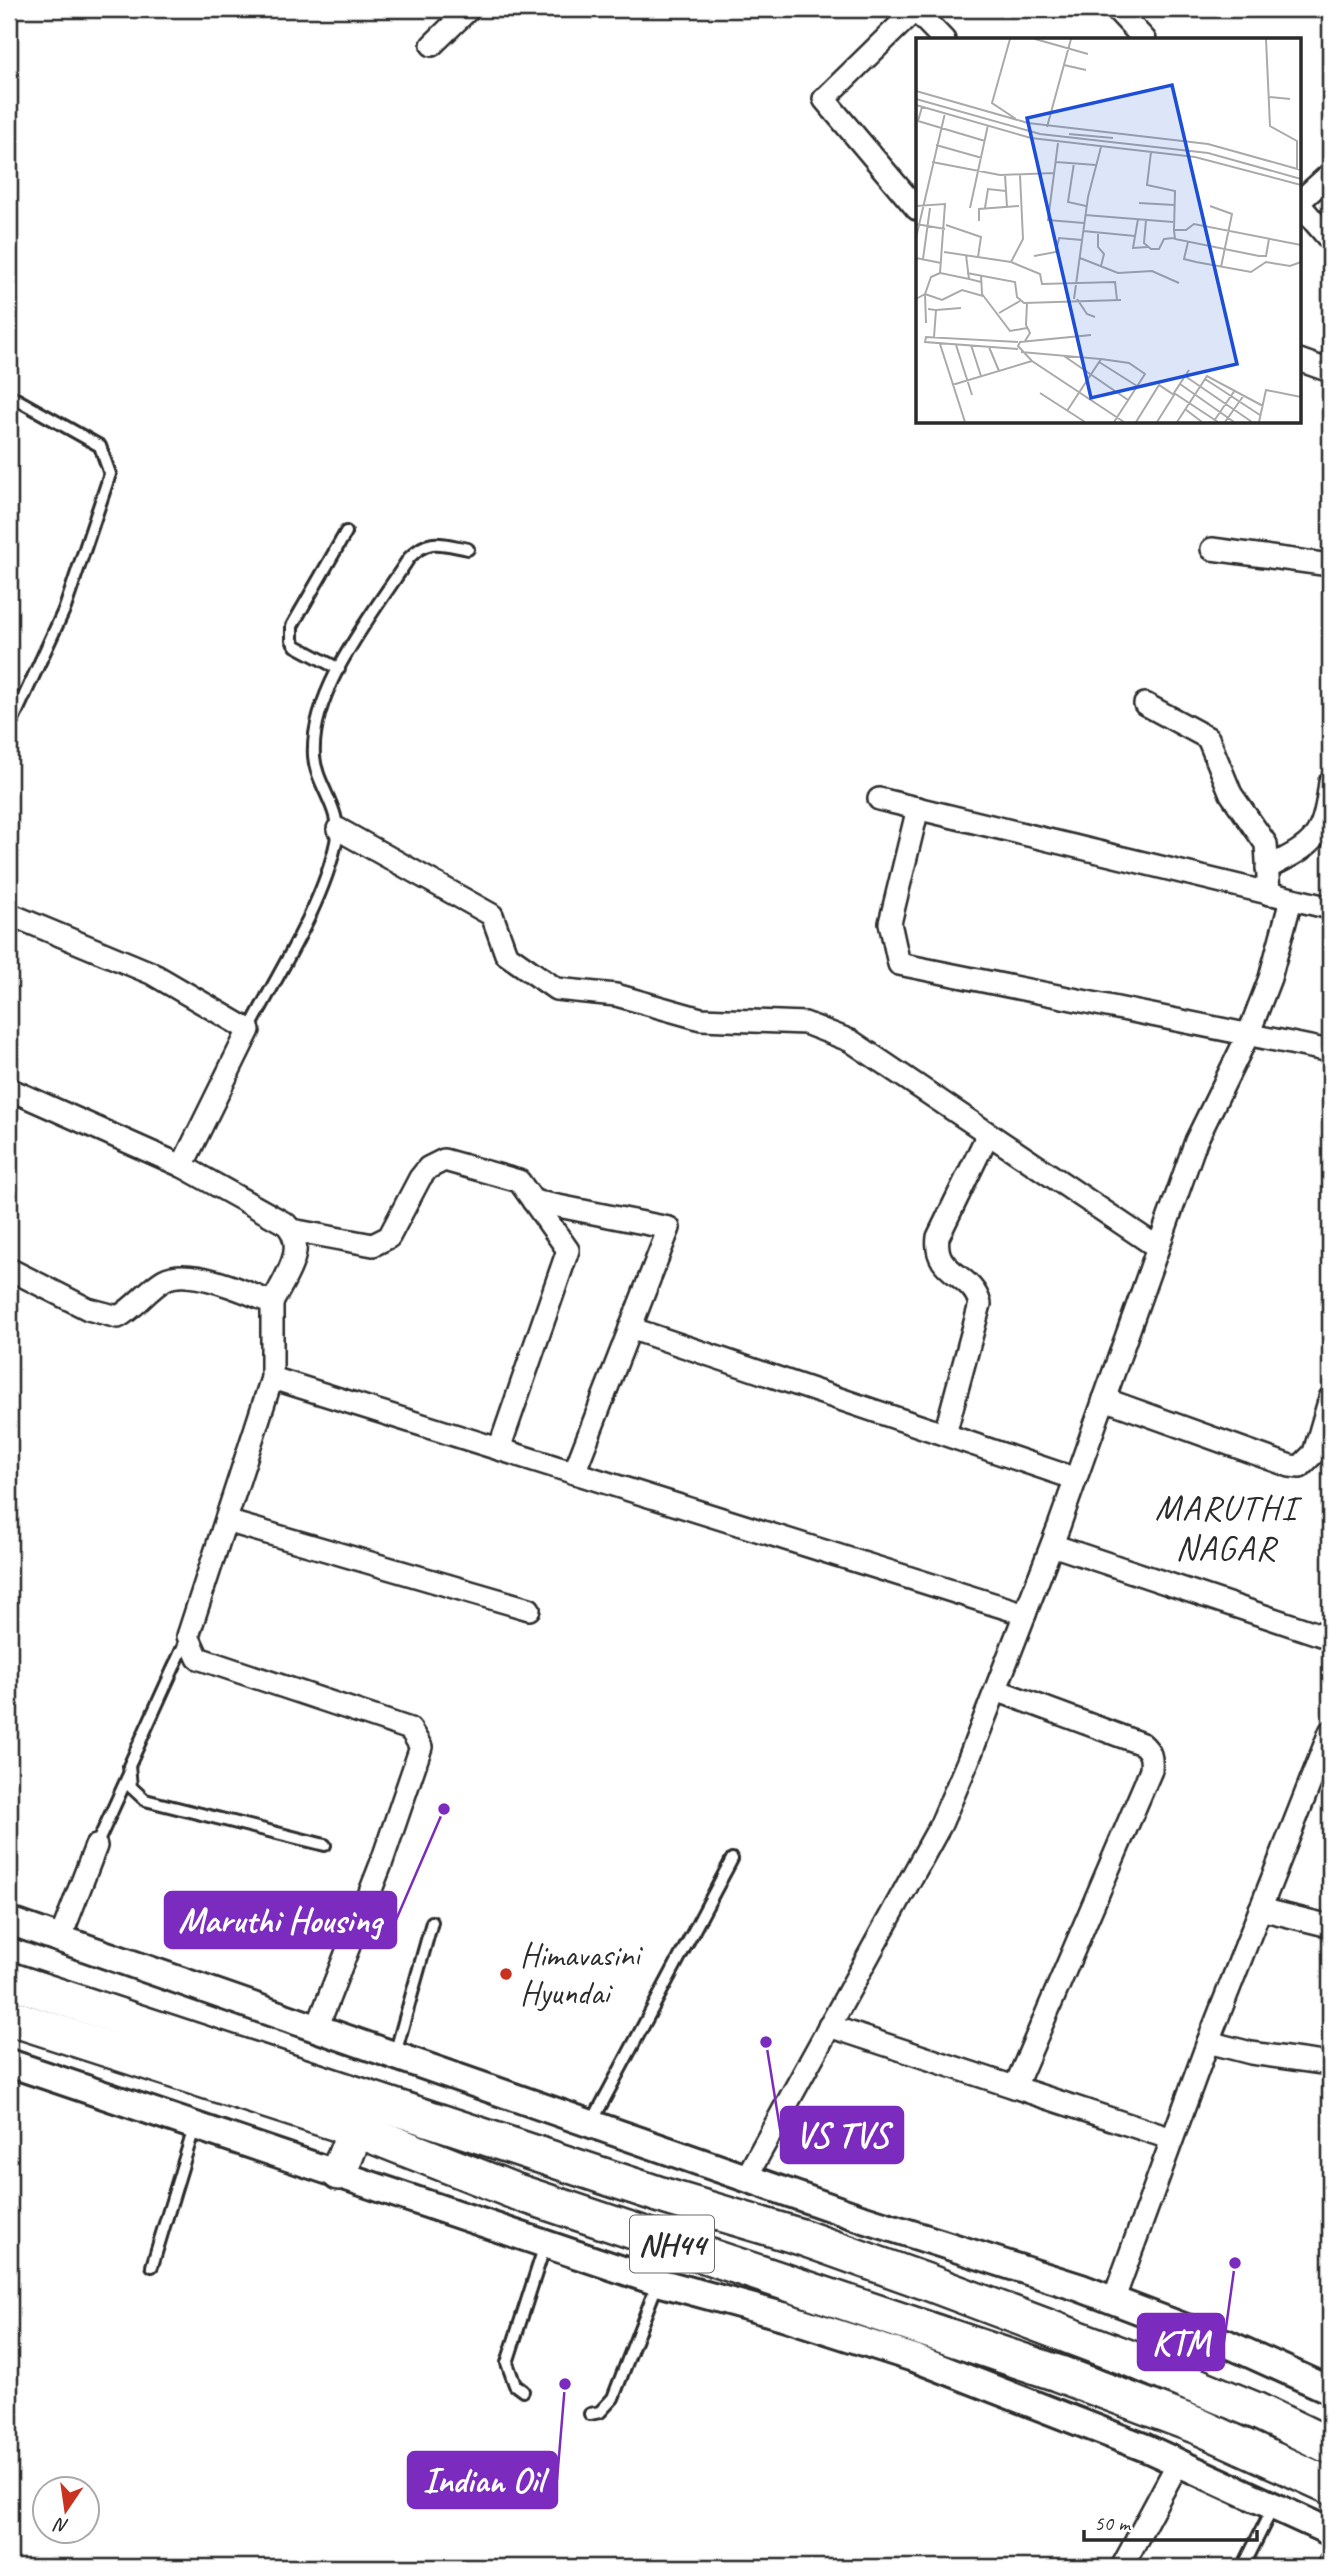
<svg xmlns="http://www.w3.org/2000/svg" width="1339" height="2576" font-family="Caveat,sans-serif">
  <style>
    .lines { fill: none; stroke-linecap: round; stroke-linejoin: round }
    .service-casing { stroke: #2b2b2b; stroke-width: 16 }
    .minor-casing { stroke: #2b2b2b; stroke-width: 26 }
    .tertiary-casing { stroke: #2b2b2b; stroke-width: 32 }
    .trunk-casing { stroke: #2b2b2b; stroke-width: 40 }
    .service { stroke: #fff; stroke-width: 10 }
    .minor { stroke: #fff; stroke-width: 21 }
    .tertiary { stroke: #fff; stroke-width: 26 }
    .trunk { stroke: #fff; stroke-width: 35 }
    .poi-dot { fill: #c8321e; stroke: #fff; stroke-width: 2.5 }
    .labels { text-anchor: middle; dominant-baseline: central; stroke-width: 5; stroke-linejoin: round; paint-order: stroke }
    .shield { fill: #fff; stroke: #6b6b6b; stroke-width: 2 }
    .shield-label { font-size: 32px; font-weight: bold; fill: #2b2b2b }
    .poi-label { font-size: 33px; fill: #2b2b2b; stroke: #fff; text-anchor: start }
    .neighbourhood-label { font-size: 35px; letter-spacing: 2px; fill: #2b2b2b; stroke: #fff }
    .inset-road { fill: none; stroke: #aaa; stroke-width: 2 }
    .view { fill: #1d4ed8; fill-opacity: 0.15; stroke: #1d4ed8; stroke-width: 3.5 }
    .inset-edge { fill: none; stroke: #2b2b2b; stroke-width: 3.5 }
    .leader { fill: none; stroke: #7b2cbf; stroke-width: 2.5 }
    .callout-dot { fill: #7b2cbf; stroke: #fff; stroke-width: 2.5 }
    .callout { fill: #7b2cbf; stroke: #7b2cbf; stroke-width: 2.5 }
    .callout-label { font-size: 35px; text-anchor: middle; font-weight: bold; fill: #fff }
  </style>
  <rect width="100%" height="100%" fill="#fff"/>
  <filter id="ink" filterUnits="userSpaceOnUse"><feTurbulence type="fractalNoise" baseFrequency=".0143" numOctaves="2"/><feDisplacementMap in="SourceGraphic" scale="14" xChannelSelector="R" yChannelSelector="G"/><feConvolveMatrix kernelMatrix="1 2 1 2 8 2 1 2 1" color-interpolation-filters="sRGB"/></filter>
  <g filter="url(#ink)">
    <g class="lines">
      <g class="service-casing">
        <g id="service">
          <polyline points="9,395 100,446 110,474 65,608 9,729"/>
          <polyline points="339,669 296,646 292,640 292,626 346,532"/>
          <path d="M249,1030C278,973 323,905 336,842C343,810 316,786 314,756C310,689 374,613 409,558C429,537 441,544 468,549"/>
          <polyline points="188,1636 129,1766 131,1787 145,1800 325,1845"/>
          <polyline points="96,1846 128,1776"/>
          <polyline points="395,2054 432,1922"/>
          <polyline points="592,2122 732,1859"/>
          <polyline points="152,2266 195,2125"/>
          <polyline points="523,2391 515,2385 507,2363 545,2245"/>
          <polyline points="590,2414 600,2412 613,2398 658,2282"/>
          <polyline points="1243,2567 1273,2507"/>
          <polyline points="1322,2567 1330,2552"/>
        </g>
      </g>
      <g class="minor-casing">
        <g id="minor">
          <polyline points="916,9 824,99 917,209"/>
          <polyline points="1116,9 1145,40"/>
          <polyline points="915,10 944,40"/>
          <polyline points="432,45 469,9"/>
          <polyline points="1299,202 1330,174"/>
          <polyline points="1299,204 1330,240"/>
          <polyline points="1299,360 1330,371"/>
          <polyline points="1212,549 1330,565"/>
          <polyline points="1145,704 1208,738 1231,794 1266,844 1269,894"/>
          <polyline points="879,799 1330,908"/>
          <polyline points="918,808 890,923 899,964 1330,1051"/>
          <polyline points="338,829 492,915 506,954 556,989 616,995 701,1019 805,1023 851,1041 1157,1247"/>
          <path d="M1267,868C1317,843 1323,838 1330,782"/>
          <polyline points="9,914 151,973 249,1030 182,1166"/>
          <path d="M9,1089L182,1166L286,1224C309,1247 284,1279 272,1303"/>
          <polyline points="533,1201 669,1228 574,1473"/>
          <polyline points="292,1230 373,1245 389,1237 420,1178 428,1168 444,1160 519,1181 568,1250 499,1449"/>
          <path d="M9,1269L88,1309L118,1317C136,1307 147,1290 164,1280C189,1266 247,1292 272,1303V1378L188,1636L198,1658L410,1729L421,1747L381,1864L317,2028"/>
          <polyline points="630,1328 1076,1479"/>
          <polyline points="272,1378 1025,1614"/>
          <polyline points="1104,1399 1290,1466 1300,1467 1314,1453 1330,1398"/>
          <path d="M945,1434L980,1304C972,1272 933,1275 938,1237L988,1134"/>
          <polyline points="226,1521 529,1609"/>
          <polyline points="1052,1545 1330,1638"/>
          <path d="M996,1690L1142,1744C1151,1752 1152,1757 1151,1770L1015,2087"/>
          <polyline points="1260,1909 1330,1926"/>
          <polyline points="60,1939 96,1846"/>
          <polyline points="829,2026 1172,2139"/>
          <polyline points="1208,2042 1251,2053 1330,2064"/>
          <polyline points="746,2178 941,1824 968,1761 1059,1526 1196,1141 1248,1035 1270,978 1291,900"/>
          <polyline points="1113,2301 1208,2042 1330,1732"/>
          <polyline points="1122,2567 1178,2463"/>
        </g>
      </g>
      <g class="tertiary-casing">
        <g id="tertiary">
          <polyline points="9,1921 861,2218 1081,2288 1228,2344 1330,2390"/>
          <polyline points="9,2063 658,2282 783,2316 917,2359 1146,2448 1330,2532"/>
        </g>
      </g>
      <g class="trunk-casing">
        <g id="trunk">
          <polyline points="9,1980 667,2197 801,2237 927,2282 1129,2358 1257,2411 1330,2446"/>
          <polyline points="9,2017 356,2129 514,2191 1057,2373 1198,2426 1330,2486"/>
          <polyline points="339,2172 356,2129"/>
        </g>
      </g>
      <use href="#service" class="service"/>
      <use href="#minor" class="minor"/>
      <use href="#tertiary" class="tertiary"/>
      <use href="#trunk" class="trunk"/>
    </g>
  </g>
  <circle class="poi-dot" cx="506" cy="1974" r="7"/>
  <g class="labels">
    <rect class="shield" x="630" y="2215.5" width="84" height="57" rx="5"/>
    <g class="shield-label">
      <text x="672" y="2244">NH44</text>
    </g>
    <g class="poi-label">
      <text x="520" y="1955">Himavasini<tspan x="520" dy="38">Hyundai</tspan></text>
    </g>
    <g class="neighbourhood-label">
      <text x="1226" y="1507">MARUTHI<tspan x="1226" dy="40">NAGAR</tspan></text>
    </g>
  </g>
  <g transform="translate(916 38)">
    <rect width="385" height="385" fill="#fff"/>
    <path class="inset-road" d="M94,1L76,65L100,81M119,1L172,16M350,1L354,88L381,103V131M148,27L170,32M0,53L112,85L292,106L385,132M353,59L374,61M0,61L124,96L292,115L385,141M0,67L115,100L279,119L385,147M6,69L2,83L69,103M131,89L155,1M153,96L197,100M142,105L132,182L168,185M20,107L66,120M235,114L231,147L259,153L258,192H270L278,186L385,207M16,124L84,137L138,135M140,124L180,127M158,125L152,164L170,168M89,137L91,169M223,165L258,167M0,168L29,166L24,235L53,241M294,168L316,176L305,229M54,170L72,87M69,170L72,151L90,153M169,177L257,184M222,181L217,210L232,209M230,182L228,205L235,211H243L248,201L258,200M63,183V171L103,168M0,186L29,191M30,187L65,199L62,219M258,192L259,201L343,218H350L353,201M167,193L219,198M182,194V209L188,216L185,228M0,200L29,75M272,204L268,221L280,224L335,234L350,224L374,228L385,224M28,214L95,224L124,236L126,246L199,244L201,262M50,217L53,241L65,244M118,218L140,214L143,200L166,202M0,220L25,225M164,220L202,235L236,233L263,245M7,221L14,170M95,224L107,201L104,137M51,235L99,244L101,259L108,265L205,262M65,237L66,256L94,293L111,290M9,256L26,262L46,252L67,258M9,256L10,285M0,261L9,256L15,239L24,235M158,261L172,159L185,109M161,261L171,276L179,279M12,271L20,272L18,299M20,272L45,270M83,275L104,263M175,297L104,304L102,308L116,323L208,384M109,303L114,295L110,287L111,265M102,304L10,299L9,304L102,311M24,306L49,384M40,307L56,357M55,307L65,338M73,309L83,333M105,314L185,321L151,373M148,318L212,362M185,321L213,325L229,336L198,384M183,324L221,348M273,332L258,355L302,384M269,338L336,384M289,341L344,377M264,346L318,384M36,347L116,323M124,355L169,384M269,371L286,384M298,383L319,352M220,384L243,347L258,357L241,384M261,384L291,338L347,368M309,384L328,357M343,384L350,352L385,359"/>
    <path class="view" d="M256,47L321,326L175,360L111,80Z"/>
    <rect width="385" height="385" class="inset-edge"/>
  </g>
  <path class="leader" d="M444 1809L396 1920M766 2042L781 2135M1235 2263L1224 2342M565 2384L557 2480"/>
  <g class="callout-dot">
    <circle cx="444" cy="1809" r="7"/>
    <circle cx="766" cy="2042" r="7"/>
    <circle cx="1235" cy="2263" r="7"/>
    <circle cx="565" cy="2384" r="7"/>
  </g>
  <g class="callout">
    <rect x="165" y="1892" width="231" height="56" rx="7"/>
    <rect x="781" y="2107" width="122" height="56" rx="7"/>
    <rect x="1138" y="2314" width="86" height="56" rx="7"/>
    <rect x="408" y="2452" width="149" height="56" rx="7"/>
  </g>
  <g class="callout-label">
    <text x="280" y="1932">Maruthi Housing</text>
    <text x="842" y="2147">VS TVS</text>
    <text x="1181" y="2355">KTM</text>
    <text x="483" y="2492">Indian Oil</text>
  </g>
  <rect width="1339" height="2576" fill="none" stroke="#fff" stroke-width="35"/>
  <rect x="18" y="18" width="1304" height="2541" fill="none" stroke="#2b2b2b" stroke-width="2.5" filter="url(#ink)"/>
  <g transform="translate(66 2510) rotate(193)"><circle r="33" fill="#ffffff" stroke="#aaaaaa" stroke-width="2"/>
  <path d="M0-5L12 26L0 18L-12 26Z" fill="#c8321e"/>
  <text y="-10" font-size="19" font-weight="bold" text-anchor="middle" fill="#2b2b2b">N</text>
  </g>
  <path d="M1084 2530v10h173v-10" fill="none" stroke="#2b2b2b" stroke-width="3.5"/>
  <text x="1094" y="2530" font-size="21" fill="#2b2b2b" stroke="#ffffff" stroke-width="5" paint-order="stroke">50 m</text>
</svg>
